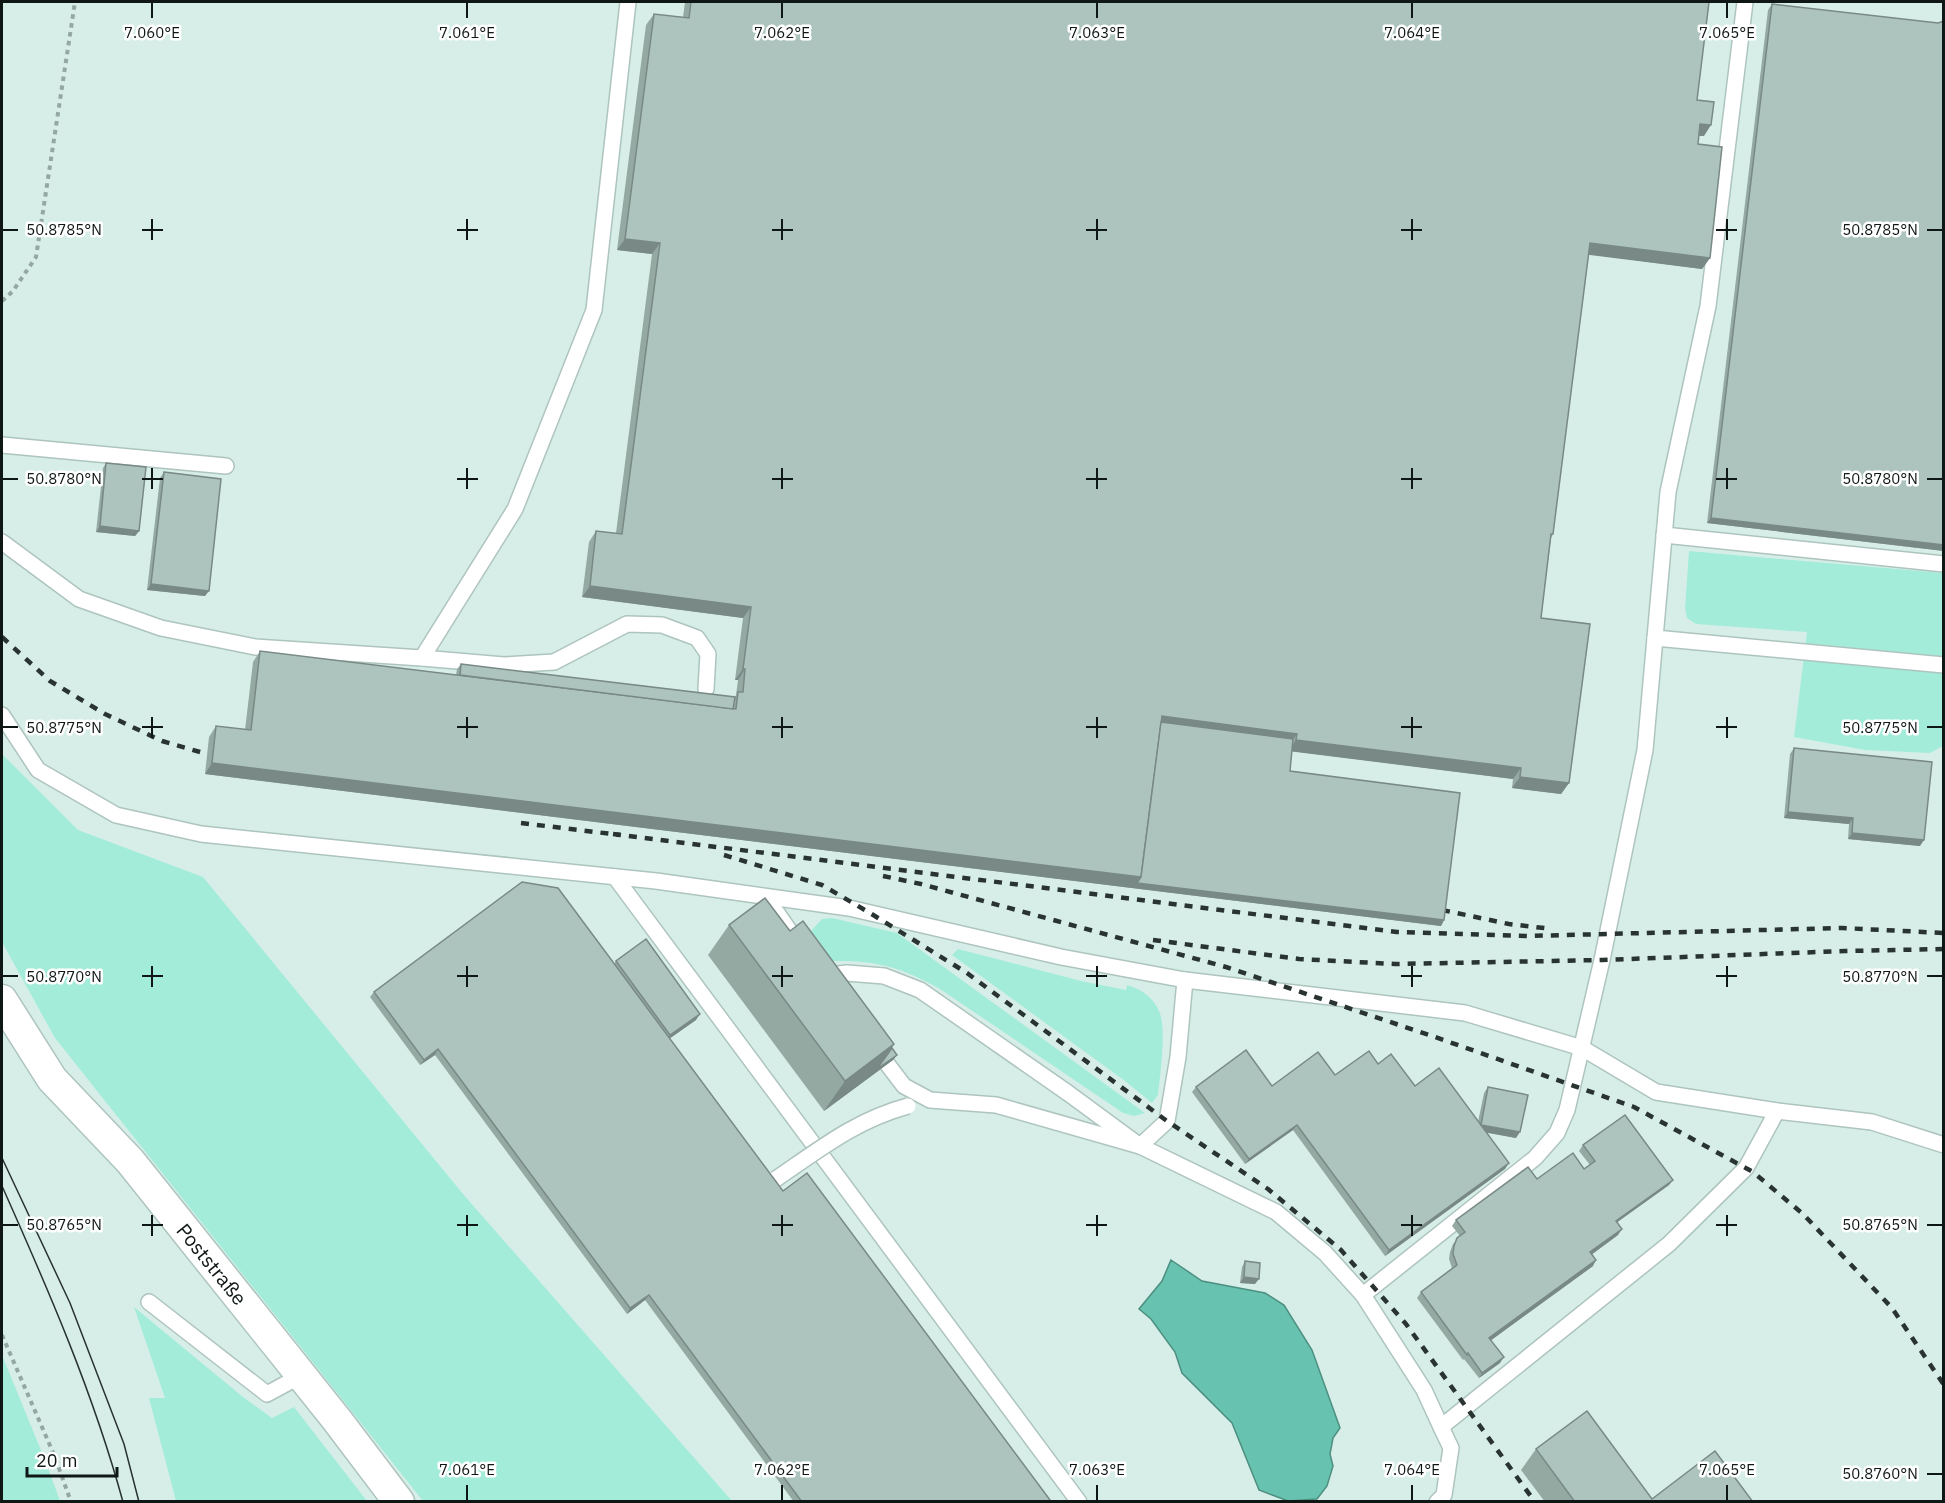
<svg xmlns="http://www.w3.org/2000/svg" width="1945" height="1503" font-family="'IBM Plex Sans',sans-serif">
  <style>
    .green { fill: #a3ecda }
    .water { fill: #67c3af; stroke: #4d8f81; stroke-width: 1.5 }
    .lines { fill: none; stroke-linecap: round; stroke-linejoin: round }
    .lane-casing { stroke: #aec4be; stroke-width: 18 }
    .street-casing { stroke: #aec4be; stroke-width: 33 }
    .path { stroke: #95a7a2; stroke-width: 4; stroke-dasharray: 4.5 4.5; stroke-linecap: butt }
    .lane { stroke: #fff; stroke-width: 15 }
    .street { stroke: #fff; stroke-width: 30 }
    .tram { stroke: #293331; stroke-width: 1.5 }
    .rail { stroke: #293331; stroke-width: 4.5; stroke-dasharray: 8 8; stroke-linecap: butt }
    .lane-bridge-casing { stroke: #aec4be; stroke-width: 18; stroke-linecap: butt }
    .lane-bridge { stroke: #fff; stroke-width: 15 }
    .wall { fill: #95a9a3 }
    .shaded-wall { fill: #798985 }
    .building { fill: #adc4be; stroke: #798985; stroke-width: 1.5 }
    .ticks { fill: none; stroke: #0f1715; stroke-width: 2 }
    .labels { text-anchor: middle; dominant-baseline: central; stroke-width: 5; stroke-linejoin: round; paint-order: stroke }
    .street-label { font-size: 20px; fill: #0f1715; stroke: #fff }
    .ticks-label { font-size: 15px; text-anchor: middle; fill: #0f1715; stroke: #fff; stroke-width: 5; stroke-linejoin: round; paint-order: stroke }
  </style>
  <rect width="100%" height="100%" fill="#d7eee8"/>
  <g class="green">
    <polygon points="1689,551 1943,573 1943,746 1930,753 1865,750 1794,737 1807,632 1696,624 1687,618 1685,608"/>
    <polygon points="2,754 78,830 203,877 463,1194 732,1501 423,1501 55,1038 2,942"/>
    <path d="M832,918L897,933L1145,1113L1134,1116L1123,1113L940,989C901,967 876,960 831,961L810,932L822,919Z"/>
    <path d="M958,949L1081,981L1126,990L1127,985C1141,989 1153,997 1159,1011C1167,1028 1160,1075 1158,1095L1152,1103L1125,1081L952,955Z"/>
    <polygon points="134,1307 243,1397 272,1418 294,1407 367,1501 176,1501 149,1398 165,1398"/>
    <polygon points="2,1355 45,1460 60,1501 2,1501"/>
  </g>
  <polygon class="water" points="1171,1260 1202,1281 1265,1293 1284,1305 1312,1350 1340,1428 1333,1438 1330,1454 1333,1466 1327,1486 1317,1499 1288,1501 1259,1490 1232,1423 1182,1373 1175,1352 1151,1319 1139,1309 1162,1281"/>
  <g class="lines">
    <g class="lane-casing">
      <g id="lane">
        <polyline points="2,445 226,466"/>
        <polyline points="1664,535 1944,564"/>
        <polyline points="2,542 79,599 161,628 255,647 422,658 515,509 594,310 628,2"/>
        <polyline points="1655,638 1944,665"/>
        <polyline points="422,658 504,665 554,662 627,624 662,625 697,638 708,654 706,689"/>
        <polyline points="2,715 38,770 116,815 201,834 656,881 849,908 1061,957 1185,980 1465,1013 1582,1048 1656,1092 1777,1111 1872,1122 1944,1145"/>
        <polyline points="615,877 1079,1502"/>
        <polyline points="766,897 800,946"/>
        <polyline points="822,976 847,973 884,976 920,990 1068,1093 1140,1146 1276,1212 1325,1253 1363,1295 1424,1390 1441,1427 1451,1448 1444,1495 1437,1502"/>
        <polyline points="875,1048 904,1086 930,1100 996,1105 1140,1146 1167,1121 1178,1057 1185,980"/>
        <polyline points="1363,1295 1535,1158 1557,1133 1567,1110 1602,960 1645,750 1668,492 1708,306 1745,2"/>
        <polyline points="149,1302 267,1394 302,1375"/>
        <polyline points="1441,1427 1669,1244 1746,1168 1777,1111"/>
      </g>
    </g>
    <g class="street-casing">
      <polyline id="street" points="2,1000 52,1079 130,1161 337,1420 399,1502"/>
    </g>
    <g class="path">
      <polyline points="2,301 13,291 36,257 75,2"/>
      <polyline points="2,1335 55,1457 71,1502"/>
    </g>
    <use href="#lane" class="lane"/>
    <use href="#street" class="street"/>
    <g class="tram">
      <polyline points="2,1158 70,1303 124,1444 139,1502"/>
      <path d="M2,1186C48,1289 93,1392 123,1502"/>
    </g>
    <g class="rail">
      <polyline points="2,637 50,681 105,714 162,741 207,754"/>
      <polyline points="521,823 620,835"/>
      <polyline points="613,834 1397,932 1527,936 1842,928 1944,933"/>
      <polyline points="724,855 822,885 870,913 967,973 1167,1121 1268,1189 1341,1250 1406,1324 1535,1502"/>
      <polyline points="883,876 921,884 1226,967 1435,1037 1634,1107 1753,1172 1803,1214 1892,1308 1944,1385"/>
      <polyline points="1442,910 1509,924 1552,929"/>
      <polyline points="1153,940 1299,959 1395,964 1602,960 1845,951 1944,949"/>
    </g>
    <g class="lane-bridge-casing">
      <path id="lane-bridge" d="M776,1179C820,1149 856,1120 908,1106"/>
    </g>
    <use href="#lane-bridge" class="lane-bridge"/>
  </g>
  <g class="wall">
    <polygon points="685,2 1709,2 1697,100 1704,136 1699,136 1698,144 1710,258 1702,269 1588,254 1553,534 1551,538 1541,618 1569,783 1561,794 1512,788 1513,779 1292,751 1290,771 1444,920 1441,926 205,774 209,737 216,726 245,730 253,662 260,651 456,675 457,669 461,664 735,697 736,695 738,680 735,680 743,618 582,597 589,542 596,531 616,533 652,254 617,250 646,25 654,14 683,17"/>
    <polygon points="1772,4 1944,551 1707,523 1768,10"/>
    <polygon points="106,463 139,531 135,536 96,532 103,468"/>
    <polygon points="164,472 205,596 147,590 160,478"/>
    <polygon points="1794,748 1920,846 1848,839 1849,824 1784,818 1790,754"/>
    <polygon points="729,925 790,931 894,1044 892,1048 897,1055 893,1060 824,1111 708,955"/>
    <polygon points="616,961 696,1020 669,1039 783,1191 1050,1500 1049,1502 794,1502 645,1300 627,1314 435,1055 420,1065 370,997 374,992 614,964"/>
    <polygon points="1378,1064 1478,1122 1484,1093 1488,1087 1516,1138 1486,1132 1505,1169 1385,1256 1293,1130 1245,1164 1192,1092 1196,1087 1272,1086 1335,1075"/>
    <polygon points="1583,1145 1669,1185 1617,1222 1618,1235 1592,1254 1593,1266 1491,1340 1500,1363 1479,1378 1464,1359 1463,1360 1417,1298 1421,1292 1452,1268 1449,1259 1450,1252 1453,1244 1460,1236 1452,1226 1456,1220 1537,1179 1584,1169 1590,1165 1579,1151"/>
    <polygon points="1245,1261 1255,1284 1240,1283 1242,1267"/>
    <polygon points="1536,1449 1652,1499 1753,1502 1545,1502 1521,1470"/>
  </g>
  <g class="shaded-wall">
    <polygon points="1700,124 1711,125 1704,136 1692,135"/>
    <polygon points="625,239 660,243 652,254 617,250"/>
    <polygon points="1590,243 1710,258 1702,269 1582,254"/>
    <polygon points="1711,518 1944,545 1944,551 1707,523"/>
    <polygon points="100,526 139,531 135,536 96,532"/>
    <polygon points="151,584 209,591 205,596 147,590"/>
    <polygon points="590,586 751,607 743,618 582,597"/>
    <polygon points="743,669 745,669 738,680 735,680"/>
    <polygon points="1162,716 1297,734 1289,745 1157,728"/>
    <polygon points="1296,740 1521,768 1513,779 1288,751"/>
    <polygon points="212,763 1141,877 1444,920 1441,926 205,774"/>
    <polygon points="1520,777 1569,783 1561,794 1512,788"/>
    <polygon points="1788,812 1853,818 1849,824 1784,818"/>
    <polygon points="1852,833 1924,840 1920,846 1848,839"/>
    <polygon points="700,1014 696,1020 666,1041 670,1035"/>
    <polygon points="894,1044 877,1069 897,1055 893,1060 824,1111 845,1081"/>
    <polygon points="438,1049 435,1055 420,1065 424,1060"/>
    <polygon points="1297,1125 1293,1130 1245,1164 1249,1159"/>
    <polygon points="1481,1125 1520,1132 1516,1138 1477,1131"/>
    <polygon points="1509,1163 1505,1169 1385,1256 1389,1250"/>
    <polygon points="1673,1180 1669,1185 1612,1226 1616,1221"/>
    <polygon points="1622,1229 1618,1235 1587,1258 1590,1252"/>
    <polygon points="1596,1260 1593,1266 1486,1344 1489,1338"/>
    <polygon points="1244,1277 1259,1279 1255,1284 1240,1283"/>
    <polygon points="649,1295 645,1300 627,1314 630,1308"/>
    <polygon points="1504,1357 1500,1363 1479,1378 1482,1373"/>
  </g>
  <g class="building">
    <polygon points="691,2 1709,2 1697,100 1714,102 1711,125 1700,124 1698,144 1722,147 1710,258 1590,243 1553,534 1551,534 1541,618 1590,624 1569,783 1520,777 1521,768 1296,740 1297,734 1162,716 1141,877 212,763 216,726 251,730 260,651 736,709 738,692 743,692 745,669 743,669 751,607 590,586 596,531 622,534 660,243 625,239 654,14 689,18"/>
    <polygon points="1772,4 1938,23 1944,21 1944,545 1711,518"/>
    <polygon points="106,463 146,467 139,531 100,526"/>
    <polygon points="164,472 221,479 209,591 151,584"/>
    <polygon points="461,664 735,697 733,709 460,675"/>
    <polygon points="1161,722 1293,739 1290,771 1460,793 1444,920 1137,883 1141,877"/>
    <polygon points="1794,748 1932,762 1924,840 1852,833 1853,818 1788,812"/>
    <polygon points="522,882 558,888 783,1191 807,1173 1050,1500 1048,1502 802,1502 649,1295 630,1308 438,1049 424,1060 374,992"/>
    <polygon points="765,898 790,931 803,921 894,1044 845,1081 729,925"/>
    <polygon points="646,939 700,1014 670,1035 616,961"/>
    <polygon points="892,1048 897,1055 877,1069"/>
    <polygon points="1246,1050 1272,1086 1318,1052 1335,1075 1369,1051 1378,1064 1391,1054 1415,1086 1439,1068 1509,1163 1389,1250 1297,1125 1249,1159 1196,1087"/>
    <polygon points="1488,1087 1528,1095 1520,1132 1481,1125"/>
    <polygon points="1625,1115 1673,1180 1616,1221 1622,1229 1590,1252 1596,1260 1489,1338 1504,1357 1482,1373 1468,1353 1467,1355 1421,1292 1457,1265 1453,1254 1454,1246 1457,1238 1465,1232 1456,1220 1528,1167 1537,1179 1573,1153 1584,1169 1595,1161 1583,1145"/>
    <polygon points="1245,1261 1260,1263 1259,1279 1244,1277"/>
    <polygon points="1587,1411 1652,1499 1715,1451 1753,1502 1575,1502 1536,1449"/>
  </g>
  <path class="ticks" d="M152,3V18M467,3V18M782,3V18M1097,3V18M1412,3V18M1727,3V18M152,219V240M467,219V240M782,219V240M1097,219V240M1412,219V240M1727,219V240M3,230H18M142,230H163M457,230H478M772,230H793M1086,230H1107M1401,230H1422M1716,230H1737M1927,230H1942M152,468V489M467,468V489M782,468V489M1097,468V489M1412,468V489M1727,468V489M3,479H18M142,479H163M457,479H478M772,479H793M1086,479H1107M1401,479H1422M1716,479H1737M1927,479H1942M152,717V738M467,717V738M782,717V738M1097,717V738M1412,717V738M1727,717V738M3,727H18M142,727H163M457,727H478M772,727H793M1086,727H1107M1401,727H1422M1716,727H1737M1927,727H1942M152,966V987M467,966V987M782,966V987M1097,966V987M1412,966V987M1727,966V987M3,976H18M142,976H163M457,976H478M772,976H793M1086,976H1107M1401,976H1422M1716,976H1737M1927,976H1942M152,1215V1236M467,1215V1236M782,1215V1236M1097,1215V1236M1412,1215V1236M1727,1215V1236M3,1225H18M142,1225H163M457,1225H478M772,1225H793M1086,1225H1107M1401,1225H1422M1716,1225H1737M1927,1225H1942M1927,1474H1942M467,1485V1500M782,1485V1500M1097,1485V1500M1412,1485V1500M1727,1485V1500"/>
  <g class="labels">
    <g class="street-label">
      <text transform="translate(212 1264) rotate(51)">Poststraße</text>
    </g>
  </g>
  <g class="ticks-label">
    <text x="152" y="38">7.060°E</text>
    <text x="467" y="38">7.061°E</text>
    <text x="782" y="38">7.062°E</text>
    <text x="1097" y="38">7.063°E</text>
    <text x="1412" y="38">7.064°E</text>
    <text x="1727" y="38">7.065°E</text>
    <text x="64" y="235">50.8785°N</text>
    <text x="1880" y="235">50.8785°N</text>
    <text x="64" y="484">50.8780°N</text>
    <text x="1880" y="484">50.8780°N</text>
    <text x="64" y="733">50.8775°N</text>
    <text x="1880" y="733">50.8775°N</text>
    <text x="64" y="982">50.8770°N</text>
    <text x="1880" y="982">50.8770°N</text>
    <text x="64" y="1230">50.8765°N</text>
    <text x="1880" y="1230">50.8765°N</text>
    <text x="467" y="1475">7.061°E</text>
    <text x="782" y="1475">7.062°E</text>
    <text x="1097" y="1475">7.063°E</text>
    <text x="1412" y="1475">7.064°E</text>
    <text x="1727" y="1475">7.065°E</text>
    <text x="1880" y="1479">50.8760°N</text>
  </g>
  <rect width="1945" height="1503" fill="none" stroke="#0f1715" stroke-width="6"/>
  <path d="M27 1467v9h90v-9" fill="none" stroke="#0f1715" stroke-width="3"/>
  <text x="36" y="1467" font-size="18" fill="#0f1715" stroke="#ffffff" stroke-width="4.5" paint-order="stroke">20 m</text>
</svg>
